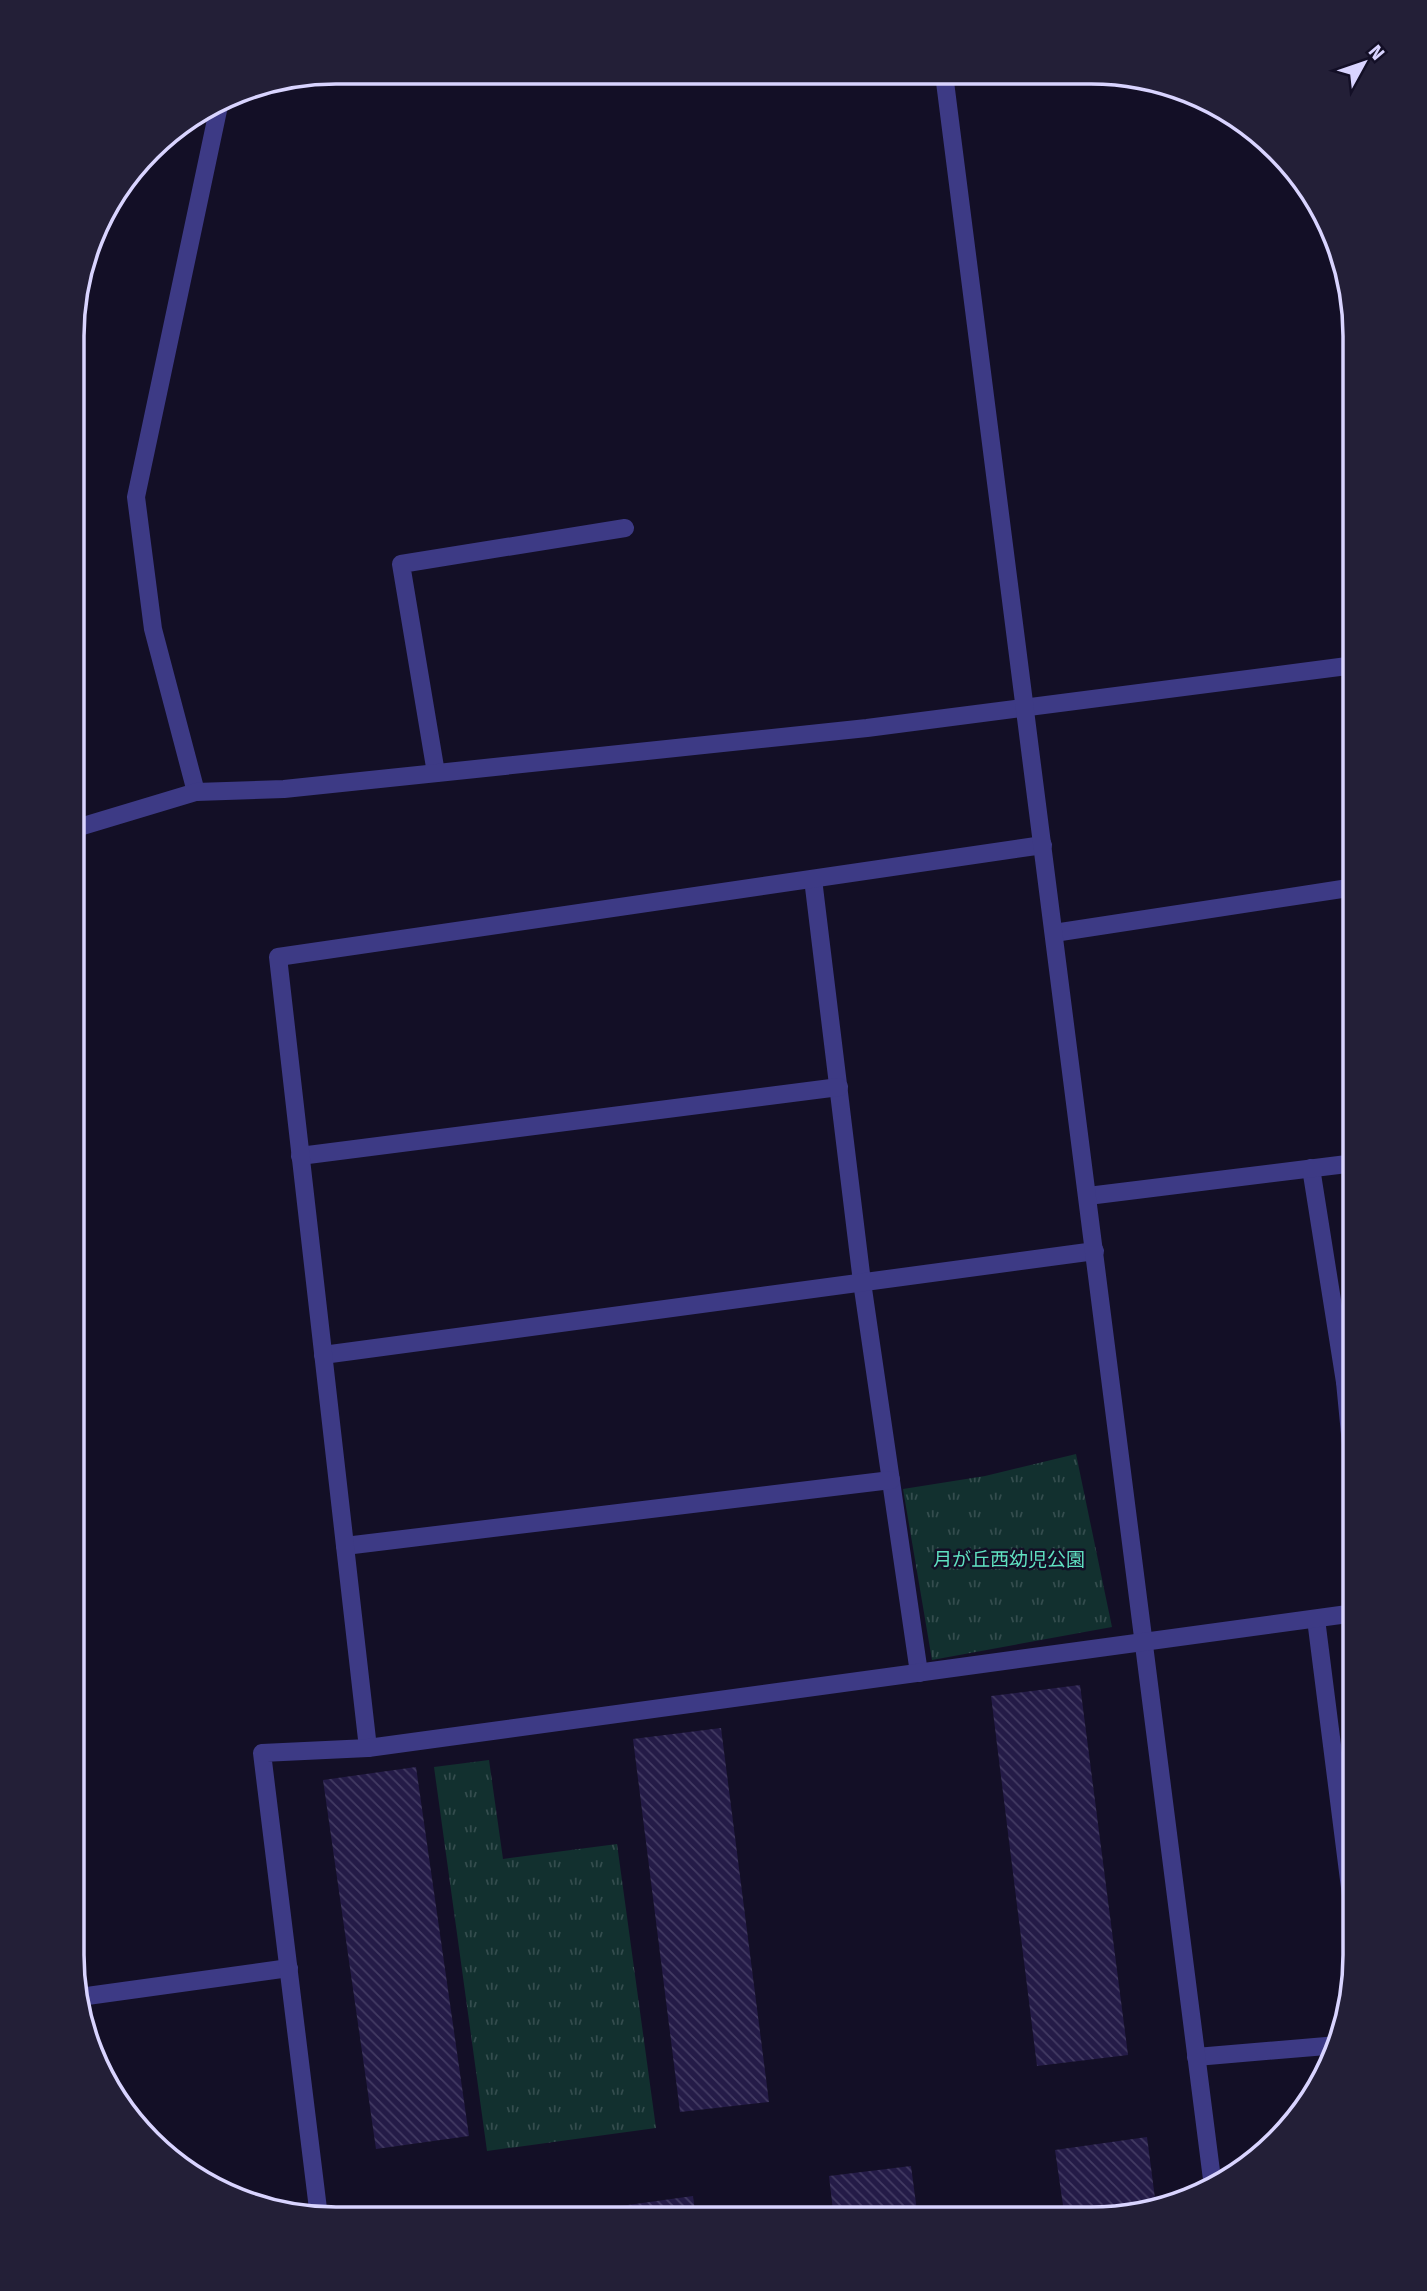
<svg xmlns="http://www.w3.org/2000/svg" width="1427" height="2291" font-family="'Fira Sans','Noto Sans JP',sans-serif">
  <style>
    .park { fill: url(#park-tufts) }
    .building { fill: url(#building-back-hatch) }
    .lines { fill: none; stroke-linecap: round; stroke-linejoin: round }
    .minor { stroke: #3d3a85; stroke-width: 18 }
    .tertiary { stroke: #3d3a85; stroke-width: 18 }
    .labels { text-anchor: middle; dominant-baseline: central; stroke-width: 5; stroke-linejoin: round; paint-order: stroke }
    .park-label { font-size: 19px; fill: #5fe0c0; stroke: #130f26 }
    .rim { fill: none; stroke: #d9d4ff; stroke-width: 3.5 }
  </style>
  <defs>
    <pattern id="park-tufts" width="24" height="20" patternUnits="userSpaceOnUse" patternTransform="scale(1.75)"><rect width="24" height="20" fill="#12302f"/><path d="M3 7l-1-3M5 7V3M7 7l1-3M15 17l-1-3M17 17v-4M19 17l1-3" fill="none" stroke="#344d4e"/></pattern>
    <pattern id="building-back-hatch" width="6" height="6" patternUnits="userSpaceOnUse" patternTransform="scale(1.75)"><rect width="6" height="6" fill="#241b47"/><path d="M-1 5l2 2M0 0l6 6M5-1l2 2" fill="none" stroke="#433b63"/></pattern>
  </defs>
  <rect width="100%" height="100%" fill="#130f26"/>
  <g class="park">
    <polygon points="1076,1454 1112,1627 932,1660 903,1489 985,1476"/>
    <polygon points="489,1760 503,1859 617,1844 656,2128 487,2151 434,1767"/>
  </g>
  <g class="building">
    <polygon points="1080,1685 1128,2055 1037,2066 991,1696"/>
    <polygon points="721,1728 769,2102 680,2112 633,1739"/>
    <polygon points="416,1767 469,2136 376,2149 323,1780"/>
    <polygon points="1147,2137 1156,2206 1092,2219 1065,2219 1055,2150"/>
    <polygon points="911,2166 918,2219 834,2219 829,2176"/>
    <polygon points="693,2196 696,2218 600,2218 599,2209"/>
  </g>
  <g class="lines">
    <g class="minor">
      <polyline points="436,773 401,564 625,528"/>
      <polyline points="196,792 153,629 136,497 220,101"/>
      <polyline points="73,829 196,792 284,789 867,728 1355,665"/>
      <polyline points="813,879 862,1282 919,1673"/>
      <polyline points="1054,933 1355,887"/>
      <polyline points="300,1156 839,1087"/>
      <polyline points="1311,1168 1345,1382"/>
      <polyline points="1088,1196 1355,1163"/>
      <polyline points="323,1355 1095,1251"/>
      <polyline points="1355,1486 1345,1382 1355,1381"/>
      <polyline points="345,1546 891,1480"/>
      <polyline points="1316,1619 1355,1927"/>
      <polyline points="368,1748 278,957 1043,845"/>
      <polyline points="80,1997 289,1968"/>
      <polyline points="1196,2057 1338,2045"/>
    </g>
    <g class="tertiary">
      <polyline points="944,74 1213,2187"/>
      <polyline points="319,2217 262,1753 368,1748 1355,1613"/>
    </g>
  </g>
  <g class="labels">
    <g class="park-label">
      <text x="1009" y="1559">月が丘西幼児公園</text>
    </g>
  </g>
  <path d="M0 0H1427V2291H0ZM336 84H1091A252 252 0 0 1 1343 336V1955A252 252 0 0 1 1091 2207H336A252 252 0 0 1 84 1955V336A252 252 0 0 1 336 84Z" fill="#231f37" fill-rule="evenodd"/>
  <path class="rim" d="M336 84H1091A252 252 0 0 1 1343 336V1955A252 252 0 0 1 1091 2207H336A252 252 0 0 1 84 1955V336A252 252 0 0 1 336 84Z"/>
  <g transform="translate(1364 63) rotate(50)" stroke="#130f26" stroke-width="5" paint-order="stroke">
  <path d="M0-5L12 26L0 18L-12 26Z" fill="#d9d4ff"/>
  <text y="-10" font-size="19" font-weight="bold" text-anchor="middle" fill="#d9d4ff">N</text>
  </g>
</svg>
